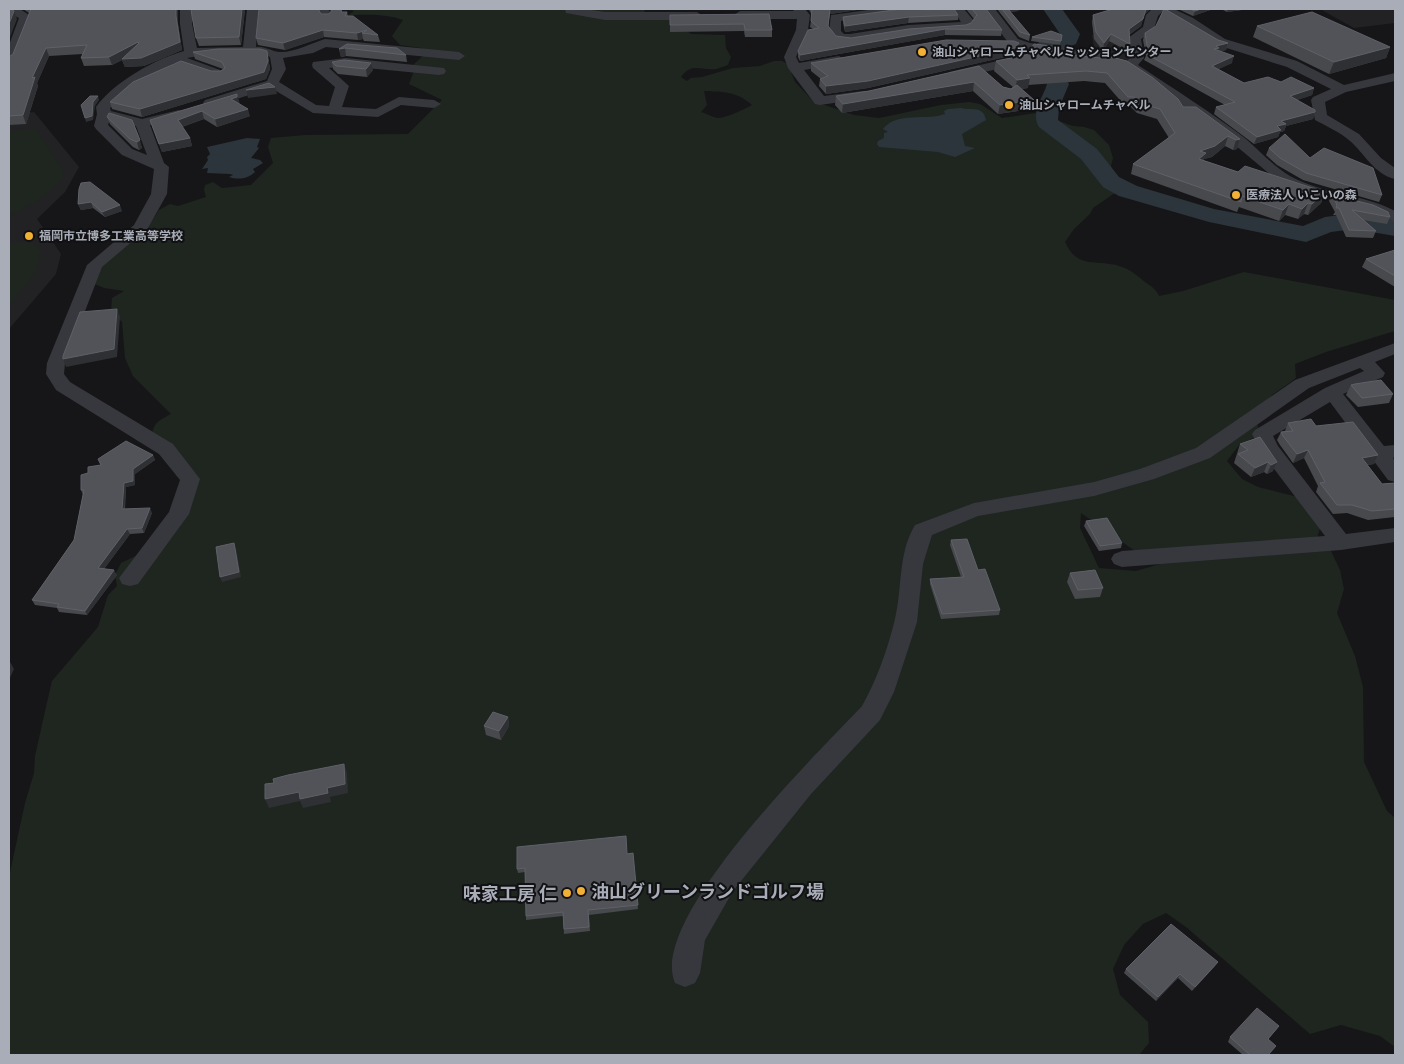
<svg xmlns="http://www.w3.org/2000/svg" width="1404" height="1064" font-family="'Archivo Narrow','Noto Sans JP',sans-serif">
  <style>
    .built { fill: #222225 }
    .green { fill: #1e261f; fill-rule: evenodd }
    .water { fill: #2c353c }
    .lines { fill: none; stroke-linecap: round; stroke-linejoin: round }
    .river { fill: #2c353c; fill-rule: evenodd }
    .street { fill: #37383d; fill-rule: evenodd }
    .wall { fill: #47494d }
    .shaded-wall { fill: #2f3033 }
    .building { fill: #525359; stroke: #5f6168 }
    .poi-dot { fill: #f2b134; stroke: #111113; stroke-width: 2 }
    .labels { text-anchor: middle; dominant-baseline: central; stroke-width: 4; stroke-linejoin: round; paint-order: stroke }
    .far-poi-label { font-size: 12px; font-weight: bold; fill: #a8adb8; stroke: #111113; text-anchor: start }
    .near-poi-label { font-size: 18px; font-weight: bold; fill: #a8adb8; stroke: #111113; text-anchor: start }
  </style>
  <rect width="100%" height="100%" fill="#161618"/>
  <g class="built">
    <polygon points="1320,9 1392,9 1395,10 1395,23 1354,28"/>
    <polygon points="1092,35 1131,37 1132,59 1128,60 1095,54"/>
    <polygon points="34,112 79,167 65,192 37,219 61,254 56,274 9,329 9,115"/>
  </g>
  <g class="green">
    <path d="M347,9H645L644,13L672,18L691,34L725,35L726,48L731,57L728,65C724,66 720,68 716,69C700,71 692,62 681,77L687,81L691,78L702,77L733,68L760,66L774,61H782L788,64L795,82L813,101L854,115L879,118L941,105L969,102L980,104L1002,118L1036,113L1073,126L1084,127L1094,130L1109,145L1113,158L1111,166L1113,172L1125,186L1093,208L1090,214L1074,229L1065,242C1078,271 1099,258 1122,267C1131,270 1138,276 1145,282C1151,286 1156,289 1159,296L1183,291L1244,272L1395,300V331L1326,352L1295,364L1296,378C1284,388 1258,400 1257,419C1257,424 1259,430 1260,435L1240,444L1227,461L1242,479L1258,487L1298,497L1321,526L1314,546L1331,551L1340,570L1344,589L1337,613L1355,656L1363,687L1364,762L1387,811L1395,818V1047L1380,1036L1341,1025L1310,1034L1186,927L1166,913L1143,924L1124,945L1113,969L1120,995L1148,1022L1149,1043L1139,1055H9V877L25,803L34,773L35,756L48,698L52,681L98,627L108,595L117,586L115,575L121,563L158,545L184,485L167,461L151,446C153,425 152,424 171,414L133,376L125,358L122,322L111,311L112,298L124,291L104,288L95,284L99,268L151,222L159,210L170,204L178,206L206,197L204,190L205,185L213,182L222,188L251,185L273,163L268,147L271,138L305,135L408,134L442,100L409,84L414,71V64L424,55L421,48L400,45L392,36L403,20C387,14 364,14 347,16L354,11ZM704,91C724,92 736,91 752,105C745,109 724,119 717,118C711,117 706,113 701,112L707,105ZM1081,513L1152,563L1160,564L1136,571L1099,568L1080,528Z"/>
    <path d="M36,129L65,173C51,194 32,205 9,215V131Z"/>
    <polygon points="18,242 32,243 41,251 35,273 9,306 9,243"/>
  </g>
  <g class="water">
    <path d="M961,108C972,111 983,105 986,120L962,134L965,146L975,148L955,157L938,152L879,147L877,144L878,141L884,138V133L888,132L883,129C897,111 927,121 945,114L944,111L948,109Z"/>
    <path d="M247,138L260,139L257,147L259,148L251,158L260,160L263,163L253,169L255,172C248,179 238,180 229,177L233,175L230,174L207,173L208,168L202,169L208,160L207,157L210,154L207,147Z"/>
  </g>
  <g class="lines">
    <path class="river" d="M1043,9H1062L1080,34L1076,44L1050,53L1069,84L1059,108L1058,120L1097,149L1119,177L1137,186L1214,209L1303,226L1325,217L1354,213L1395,220V236L1354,229L1331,232L1306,242L1209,222L1119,196L1103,187L1081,159L1039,127C1030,113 1043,98 1047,84L1029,51L1039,42L1060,36V34Z"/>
    <g class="street">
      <polygon points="9,9 20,9 32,17 15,61 9,65 9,45 19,18 9,13"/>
      <path d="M180,9H192V24L197,48L243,47L247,9H259L256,47C265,46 270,51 279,52C294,53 311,43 325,39L459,52L465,56L459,60L326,47L313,53L283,58L286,69L279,82L316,105L329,106L335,87L313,68L312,65L313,62L346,58L444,68L446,71L444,74L439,75L346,66L329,68L349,86L342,107L376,109L399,97L434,100L441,104L434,108L401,105L378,117L313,113L271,88L215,106H205L203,103L205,100L267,81L272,69L270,57L262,54L205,55L187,58L223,71L225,74L218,78L175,63L148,77L110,108L111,111L142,119L179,110L186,114L184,117L150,125L164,163L169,167L167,194L148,228L102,267L65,363L64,374L70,382L173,444L200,479L189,514L138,584L130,586L122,584L119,578L169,512L180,480L159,454L56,390L46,374L47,363L87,265L134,225L151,194L154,169L122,155L96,129L94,126L97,114L96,107C114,82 155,59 184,51L180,24ZM110,119L136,126L147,155L132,149L108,125Z"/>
      <polygon points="316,9 328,9 333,16 331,19 323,19"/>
      <polygon points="565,9 584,9 605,12 697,12 703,16 697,20 605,20 566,13"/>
      <polygon points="792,9 805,9 810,15 808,30 796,57 799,63 839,56 845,60 839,64 804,70 824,96 863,91 868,92 870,95 868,98 820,105 815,104 788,68 784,57 796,30 797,19 740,19 734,15 740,11 794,11"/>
      <polygon points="876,9 906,9 900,13 841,21 841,31 844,34 850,34 908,25 961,22 952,9 964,9 974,21 969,28 965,29 908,33 850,42 836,40 829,31 831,15"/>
      <path d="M983,9H995L1018,39L1030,43L1095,52L1127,61L1131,57L1128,38L1143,27L1146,15L1152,9H1174L1193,18L1225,39L1297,61L1344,85L1395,73V81L1346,92L1325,102L1327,115L1359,134L1381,158L1395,168V179C1375,175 1364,153 1350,141C1340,132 1326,126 1315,120L1311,100L1313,97L1331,89L1287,67L1217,45L1185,24L1162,12L1158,16L1153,32L1141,39L1144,58L1138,65C1174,89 1211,112 1246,139C1260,151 1274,167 1290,176C1323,194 1363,194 1395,211V222L1371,210L1324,198L1279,182L1235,145L1183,107L1125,69L1094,60L1031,51L1024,63L954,79L949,78L947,75L949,72L1015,57L1021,49L1010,45Z"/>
      <path d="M1395,343V354L1375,362L1385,373L1383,377L1343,394L1384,446L1395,445V457L1393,458L1395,461V482L1388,480L1330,402L1273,436L1278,446L1346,534L1395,528V542L1341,550L1122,567L1114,564L1111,559L1114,554L1122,551L1325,536L1262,453L1252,434L1255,430L1325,388L1364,371L1360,368L1309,388L1210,458L1154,479L1094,496L978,516L932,535L923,564L917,622L894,692L880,720L811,794L733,891L705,940L700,973L695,983L685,987L675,983C647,919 819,752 862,706C876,681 887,651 894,623C903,590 897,555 915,525L974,503L1094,482L1140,469L1196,448L1295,380Z"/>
    </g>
  </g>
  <g class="wall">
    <polygon points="23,9 178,9 178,24 182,50 144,66 125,67 122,60 112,65 84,66 81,58 83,54 49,56 37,83 38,86 26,124 9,125 9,57 13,54 29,13"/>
    <polygon points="245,9 241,45 199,46 196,38"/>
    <polygon points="329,9 342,9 342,12 347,12 348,16 378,35 380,42 364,41 363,39 358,40 324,37 285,50 258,45 256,38 321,14 329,14 331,11"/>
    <polygon points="809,9 864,9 830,14 828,27 836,36 851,38 966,25 971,23 974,19 966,9 986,9 1002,30 1001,36 945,35 800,61 798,57 798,51 813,29 810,27 812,15 809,10"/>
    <polygon points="997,9 1019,9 1018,11 1010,12 1030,35 1029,41 1019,37"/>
    <polygon points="1113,9 1150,9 1144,15 1141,26 1129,35 1130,44 1128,51 1109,41 1103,51 1094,39 1092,22 1093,15"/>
    <polygon points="1178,9 1213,9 1193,16"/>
    <polygon points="1221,9 1249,9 1227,12"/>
    <polygon points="769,14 772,30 772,37 745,37 744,31 670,32 670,15"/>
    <polygon points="958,15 958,20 908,23 845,32 843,23 843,17"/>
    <polygon points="1257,26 1390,47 1386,58 1329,74 1253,37"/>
    <polygon points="1145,33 1218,40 1228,43 1226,50 1221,51 1232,63 1218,69 1244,83 1281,82 1314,88 1312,95 1297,100 1315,112 1313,119 1286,126 1284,131 1280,132 1278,137 1254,144 1214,114 1216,107 1225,105 1144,60 1146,56 1143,40"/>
    <polygon points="1062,35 1060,45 1031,41 1032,37"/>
    <polygon points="347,44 406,55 407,62 346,56 341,57 339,49"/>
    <polygon points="1018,50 1014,55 868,88 826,94 819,86 820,79 821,79 811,71 811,63"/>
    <polygon points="267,51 270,69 266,79 142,117 112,109 110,102 221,71 223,69 195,59 193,52"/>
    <polygon points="1059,54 1099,58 1100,54 1183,107 1240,139 1237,149 1233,150 1225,146 1212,157 1204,159 1204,161 1238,172 1325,192 1321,203 1308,215 1304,214 1298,219 1285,215 1279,221 1239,207 1237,212 1131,174 1133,164 1169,138 1157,119 1137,113 1131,107 1126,107 1105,83 1084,81 1028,85 1028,88 1021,89 1034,100 1032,109 998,114 973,91 842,113 835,105 836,96 869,91 979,66 1003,87 1011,89 1013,87 994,71 996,61"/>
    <polygon points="332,62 373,70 367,77 338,74 333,69"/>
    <polygon points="237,94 239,104 250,116 217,127 204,119 182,127 190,138 192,146 162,152 150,120"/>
    <polygon points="107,117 132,120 142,148 139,150 133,147 110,124"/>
    <polygon points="1269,148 1382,195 1379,202 1303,180 1277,165 1266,155"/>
    <polygon points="79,189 122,211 105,217 93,208 81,210 78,204"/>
    <polygon points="1332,194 1340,200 1390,217 1387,224 1363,220 1376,231 1373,238 1346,237 1336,215 1333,215 1335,212 1329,201"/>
    <polygon points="1395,250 1395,287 1362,267 1366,259"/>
    <polygon points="1351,385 1393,394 1389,403 1358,407 1346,395"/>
    <polygon points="1288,423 1316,426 1378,455 1374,464 1367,465 1382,484 1395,483 1395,517 1368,520 1347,513 1333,514 1316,492 1318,486 1304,458 1293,463 1280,445 1277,440 1281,432 1285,431"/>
    <polygon points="1260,437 1273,471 1267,474 1264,472 1251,477 1234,463 1240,444"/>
    <polygon points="153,455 155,460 135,474 135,485 126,487 125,509 152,513 144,533 130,534 104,569 117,575 87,615 59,612 57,608 35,605 32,600 74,540 83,495 81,490 88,473 101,465 98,459"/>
    <polygon points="1086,521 1122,543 1121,548 1099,551 1084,526"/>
    <polygon points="951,540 978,570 1000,610 999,615 941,619 930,584 930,579 961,577 950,545"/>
    <polygon points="1070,573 1103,588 1100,597 1075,599 1067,582"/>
    <polygon points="508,717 509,726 501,740 486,735 484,726"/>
    <polygon points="633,853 638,909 589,915 590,931 564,934 563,916 526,920 526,916 525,872 518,873 517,869"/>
    <polygon points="1215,966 1192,991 1178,978 1156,1001 1124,973 1126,969"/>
    <polygon points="1279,1026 1268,1039 1276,1046 1268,1055 1243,1055 1228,1042 1230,1037"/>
  </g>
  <g class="shaded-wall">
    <polygon points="176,9 178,9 178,24 182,50 144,66 125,67 122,60 112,65 109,57 138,42 140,50 176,16"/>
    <polygon points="242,9 245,9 241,45 239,37"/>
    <polygon points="830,9 864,9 830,14"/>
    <polygon points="1006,9 1019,9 1018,11 1005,13"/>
    <polygon points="1146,9 1150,9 1144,15"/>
    <polygon points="1201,9 1213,9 1193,16 1195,11"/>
    <polygon points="1228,9 1249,9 1227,12"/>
    <polygon points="14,11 17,19 9,40 9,24"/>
    <polygon points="909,17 908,23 845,32 845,26"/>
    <polygon points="1143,19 1141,26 1127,36 1129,29"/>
    <polygon points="945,29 945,35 800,61 800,55"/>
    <polygon points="323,30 324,37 285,50 283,43"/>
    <polygon points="367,30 362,33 363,39 358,40 357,33"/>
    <polygon points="1111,34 1109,41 1103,51 1104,43"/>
    <polygon points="1019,43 1018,50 1014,55 868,88 826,94 826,86"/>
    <polygon points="1228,43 1226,50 1218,52 1212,56 1216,46"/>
    <polygon points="1390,47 1386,58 1329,74 1334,62"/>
    <polygon points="46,48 49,56 37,83 38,86 26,124 23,115 32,78"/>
    <polygon points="345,48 346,56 341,57 339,49"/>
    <polygon points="267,51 270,69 266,79 142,117 140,109"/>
    <polygon points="1234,56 1232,63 1211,73 1212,66"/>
    <polygon points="371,63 373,70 367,77 366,69"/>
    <polygon points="1030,78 1028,88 1015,90 1017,80"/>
    <polygon points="974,82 973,91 842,113 843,104"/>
    <polygon points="275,87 277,94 248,98 246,90"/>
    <polygon points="1314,88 1312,95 1288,103 1290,96"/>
    <polygon points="237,94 239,101 240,105 231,99"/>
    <polygon points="98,96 99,100 95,106 93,120 86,122 85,118 93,102"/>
    <polygon points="1034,100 1032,109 998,114 1000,105"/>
    <polygon points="248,109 250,116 217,127 215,119"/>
    <polygon points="202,111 204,119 181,127 178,120"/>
    <polygon points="1315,112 1313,119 1286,126 1284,131 1280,132 1278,137 1254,144 1257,137 1277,126 1281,121"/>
    <polygon points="1228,136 1225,146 1212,157 1204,159 1203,163 1195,169 1200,151"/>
    <polygon points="190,138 192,146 162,152 159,144"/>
    <polygon points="1240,139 1237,149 1233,150 1236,140"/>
    <polygon points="140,140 142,148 139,150 137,142"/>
    <polygon points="1325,192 1321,203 1308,215 1312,204"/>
    <polygon points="91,202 93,208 81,210 78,204"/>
    <polygon points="1308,203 1304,214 1298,219 1302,209"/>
    <polygon points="1289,204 1285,215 1279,221 1283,210"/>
    <polygon points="120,205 122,211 105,217 102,212"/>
    <polygon points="117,309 120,317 117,357 66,367 63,359"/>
    <polygon points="1308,450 1304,458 1293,463 1297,454"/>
    <polygon points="153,455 155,460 135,474 135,485 126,487 124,514 122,509 124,483 133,469"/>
    <polygon points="1378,455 1374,464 1358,466 1362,458"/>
    <polygon points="1268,462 1264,472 1251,477 1255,468"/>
    <polygon points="1277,462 1273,471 1267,474 1271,465"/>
    <polygon points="150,508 152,513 144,533 142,528"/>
    <polygon points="127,529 130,534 101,573 98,568"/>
    <polygon points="234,543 236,548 241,577 222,582 220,577"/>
    <polygon points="114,570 117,575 87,615 85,611"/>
    <polygon points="9,660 14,669 9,680"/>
    <polygon points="508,717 509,726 501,740 499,731"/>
    <polygon points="344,764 347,773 348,793 330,797 331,802 303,808 300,801 269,808 265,799 299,792 327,788"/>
    <polygon points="1218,962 1215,966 1192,991 1195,987"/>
    <polygon points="1180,974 1178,978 1156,1001 1158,997"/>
  </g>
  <g class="building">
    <polygon points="9,9 14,11 9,24"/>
    <polygon points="31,9 176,9 176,16 180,42 141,58 122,59 139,43 138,42 109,57 81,58 87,45 46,48 32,78 35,77 23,115 9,116 9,57 13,54"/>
    <polygon points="191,9 242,9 239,37 196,38 192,16"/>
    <polygon points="259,9 318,9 321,14 329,14 333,9 341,9 341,12 347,12 345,16 353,16 378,35 362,33 367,30 357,33 323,30 283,43 256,38"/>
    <polygon points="812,9 830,9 828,26 836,36 851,38 909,29 966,25 971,23 977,15 972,9 986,9 1002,30 945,29 800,55 798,51 808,30 819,28 811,21"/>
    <polygon points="901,9 954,9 958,15 909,17 845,26 843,17"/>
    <polygon points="1002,9 1008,9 1030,35 1020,32"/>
    <polygon points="1113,9 1146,9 1143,19 1129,29 1130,44 1111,34 1104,43 1096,32 1093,15"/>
    <polygon points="1164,9 1165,9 1218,40 1228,43 1216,46 1219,48 1214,49 1234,56 1212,66 1244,83 1268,77 1281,82 1291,77 1314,88 1290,96 1315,110 1315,112 1281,121 1286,124 1277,126 1281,130 1257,137 1216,107 1235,102 1146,54 1148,51 1145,33 1156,26"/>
    <polygon points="1190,9 1201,9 1195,11"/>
    <polygon points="1312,12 1390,47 1334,62 1257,26"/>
    <polygon points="769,14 772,30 745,30 744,24 670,25 670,15"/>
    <polygon points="1051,31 1062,35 1061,41 1032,37"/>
    <polygon points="946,40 1014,41 1019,43 1015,48 868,81 826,86 820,79 828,76 811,63"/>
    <polygon points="347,44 397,48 406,55 345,48 339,49"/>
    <polygon points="1034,44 1060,47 1059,54 1101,58 1100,54 1127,61 1153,78 1178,99 1183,107 1196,107 1240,139 1236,140 1228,136 1215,146 1200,151 1206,153 1199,159 1238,172 1245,166 1325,192 1312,204 1308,203 1302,209 1289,204 1283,210 1242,196 1241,202 1133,164 1175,133 1160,109 1139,103 1134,97 1128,97 1107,73 1086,71 1027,75 1030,78 1017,80 996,61 1026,55"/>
    <polygon points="218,49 260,49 267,51 268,61 264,72 140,109 110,102 133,82 181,61 211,71 221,71 225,68 222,62 193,52"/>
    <polygon points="344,60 371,63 366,69 336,66 332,62"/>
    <polygon points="979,66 1003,87 1011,89 1017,85 1034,100 1000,105 974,82 843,104 836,96 869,91"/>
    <polygon points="269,83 275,87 246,90"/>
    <polygon points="237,94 237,97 231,99 248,109 215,119 202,111 178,120 190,138 159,144 150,120"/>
    <polygon points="90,96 98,96 93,102 92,116 85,118 81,105"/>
    <polygon points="109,113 132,120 140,140 137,142 130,139 107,117"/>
    <polygon points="1285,134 1310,158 1324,148 1373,168 1382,195 1306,173 1280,158 1269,148"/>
    <polygon points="90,182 120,205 102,212 91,202 78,204 79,189 81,183"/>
    <polygon points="1332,194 1340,200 1341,197 1373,205 1388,212 1390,217 1352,210 1376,231 1349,230 1339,208 1336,208 1337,205"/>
    <polygon points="1395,250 1395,276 1366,259"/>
    <polygon points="117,309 114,349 63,359 63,356 80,312"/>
    <polygon points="1381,380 1393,394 1362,398 1351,385 1355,384"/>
    <polygon points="1311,419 1316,426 1353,422 1378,455 1362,458 1382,484 1395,483 1395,500 1394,500 1395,501 1395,509 1372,511 1352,505 1337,505 1320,483 1325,482 1308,450 1297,454 1283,436 1281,432 1293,431 1288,423"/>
    <polygon points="1260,437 1277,462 1271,465 1268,462 1255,468 1238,454 1248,450 1240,444"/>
    <polygon points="126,441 153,455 133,469 133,481 124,483 122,509 150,508 142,528 127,529 98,568 114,570 85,611 57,607 59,604 32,600 74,540 84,490 81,490 81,475 88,473 88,467 101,465 98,459"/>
    <polygon points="1107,518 1122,543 1100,546 1086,521"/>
    <polygon points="967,539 978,570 985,569 1000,610 942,614 930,579 964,577 951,540"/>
    <polygon points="234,543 239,572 220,577 216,547"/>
    <polygon points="1095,570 1103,588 1078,590 1070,573"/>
    <polygon points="493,712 508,717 499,731 484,726"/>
    <polygon points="344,764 345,784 327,788 328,793 300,799 299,792 265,799 265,784 274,783 273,779 288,775"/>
    <polygon points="626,836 627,854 633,853 638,905 588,910 589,927 564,929 563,912 526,916 525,868 517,869 517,847"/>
    <polygon points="1171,924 1218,962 1195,987 1180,974 1158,997 1126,969"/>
    <polygon points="1257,1008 1279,1026 1268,1039 1276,1046 1268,1055 1250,1055 1230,1037"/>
  </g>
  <g class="poi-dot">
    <circle cx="922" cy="52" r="5"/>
    <circle cx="1009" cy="105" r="5"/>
    <circle cx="1236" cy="195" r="5"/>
    <circle cx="29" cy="236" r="5"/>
    <circle cx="581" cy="891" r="5"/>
    <circle cx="567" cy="893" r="5"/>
  </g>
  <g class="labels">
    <g class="far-poi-label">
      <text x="932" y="52">油山シャロームチャペルミッションセンター</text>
      <text x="1019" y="105">油山シャロームチャペル</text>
      <text x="1246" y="195">医療法人 いこいの森</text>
      <text x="39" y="236">福岡市立博多工業高等学校</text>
    </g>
    <g class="near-poi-label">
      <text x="591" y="891">油山グリーンランドゴルフ場</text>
      <text x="557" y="893" text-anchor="end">味家工房 仁</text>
    </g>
  </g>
  <rect width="1404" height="1064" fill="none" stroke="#a8adb8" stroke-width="20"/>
</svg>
